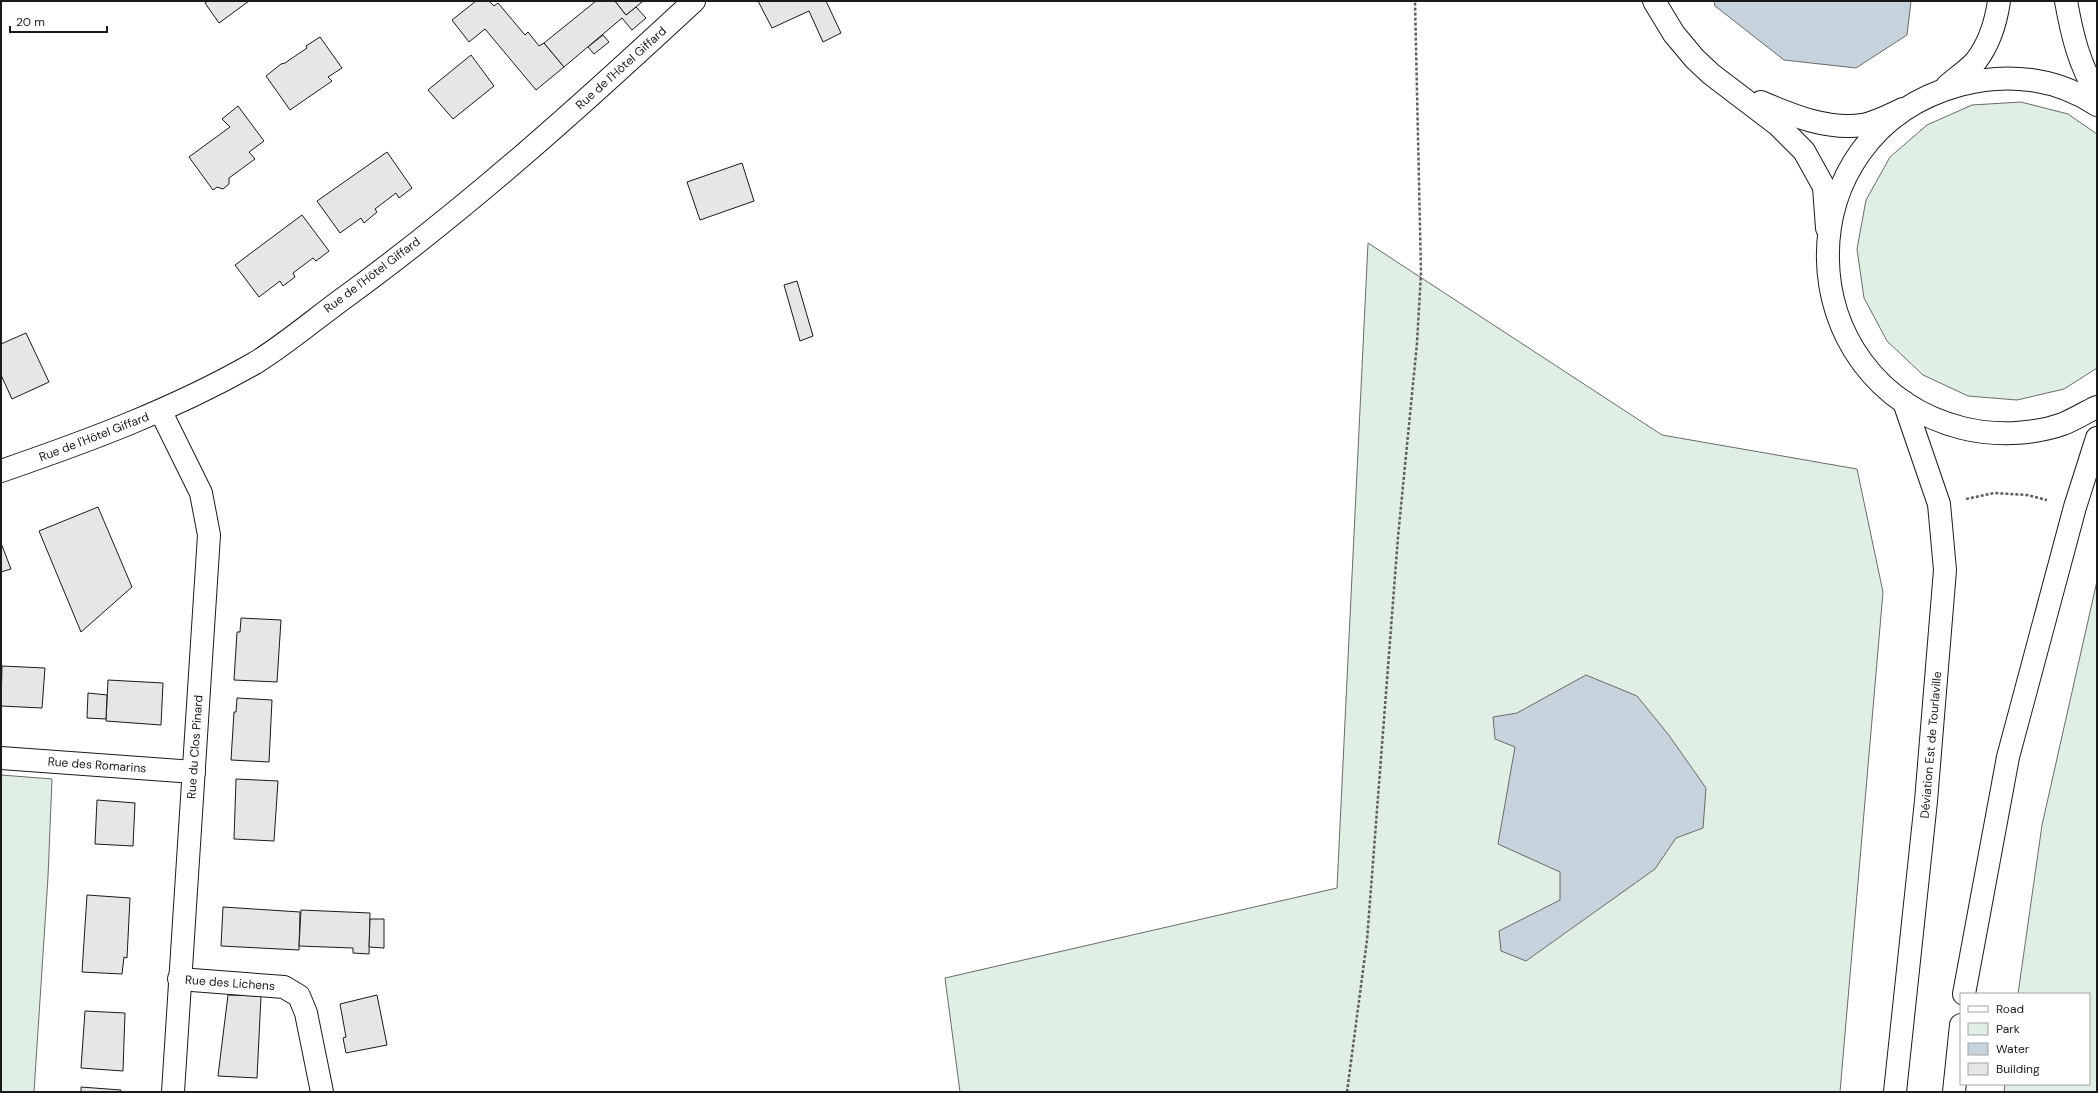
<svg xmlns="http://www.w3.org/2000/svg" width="2098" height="1093" font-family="'DM Sans',sans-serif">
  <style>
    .green { fill: #e0efe3; stroke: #6a6a6a }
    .water { fill: #c6d2dc; stroke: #6a6a6a }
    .building { fill: #e6e6e6; stroke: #1a1a1a }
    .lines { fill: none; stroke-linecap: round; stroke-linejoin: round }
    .minor-casing { stroke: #1a1a1a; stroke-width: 24 }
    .secondary-casing { stroke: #1a1a1a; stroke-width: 24 }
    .trunk-casing { stroke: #1a1a1a; stroke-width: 24 }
    .path { stroke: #5f5f5f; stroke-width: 2.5; stroke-dasharray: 3 2; stroke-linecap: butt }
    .minor { stroke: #fff; stroke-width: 22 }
    .secondary { stroke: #fff; stroke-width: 22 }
    .trunk { stroke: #fff; stroke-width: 22 }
    .labels { text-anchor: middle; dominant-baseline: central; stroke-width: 3; stroke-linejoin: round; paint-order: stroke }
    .street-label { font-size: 12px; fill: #1a1a1a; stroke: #fff }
  </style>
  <rect width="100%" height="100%" fill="#fff"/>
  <g class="green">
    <polygon points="2021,102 2068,114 2097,134 2097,368 2064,389 2017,400 1968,396 1923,375 1887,341 1864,298 1857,249 1866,200 1890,157 1927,125 1972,105"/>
    <polygon points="1368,243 1662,435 1857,469 1883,592 1840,1092 960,1092 945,978 1337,888"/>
    <polygon points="2097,581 2097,1092 2004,1092 2005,1084 2089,1084 2089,994 2018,994 2042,825"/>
    <polygon points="1,775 52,779 48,877 34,1092 1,1092"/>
  </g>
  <g class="water">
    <polygon points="1714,1 1911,1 1907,35 1856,68 1784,60 1715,6"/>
    <polygon points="1586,675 1637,696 1668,734 1706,788 1703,828 1676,838 1655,869 1526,961 1501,951 1499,931 1560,900 1560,872 1498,844 1515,747 1495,739 1493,717 1517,713"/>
  </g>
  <g class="building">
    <polygon points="208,1 249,1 219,23 205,3"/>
    <polygon points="476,1 489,1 494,6 498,3 525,35 528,32 539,46 544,43 564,67 536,90 485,29 469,42 452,20"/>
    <polygon points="596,1 615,1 626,15 636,7 646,18 632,30 622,18 564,67 544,43"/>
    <polygon points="615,1 641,1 642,2 626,15"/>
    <polygon points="758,1 826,1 841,33 823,42 809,11 772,28"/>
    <polygon points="603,35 609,42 594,54 588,47"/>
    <polygon points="320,37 342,68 328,77 332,81 290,110 266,76 281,64 285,63 307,48 306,46"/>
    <polygon points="471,55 494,86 453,119 428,90"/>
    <polygon points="238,106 264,141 249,152 255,159 229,178 229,184 223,189 217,187 213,190 189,157 230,127 222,119"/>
    <polygon points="387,152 412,188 399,198 396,193 375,209 377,212 364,223 361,218 340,233 317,201"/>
    <polygon points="742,163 754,201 700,220 687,182"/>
    <polygon points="302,215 329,251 316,261 313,258 293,273 295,277 283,286 280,281 259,297 235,265"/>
    <polygon points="797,281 813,336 800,341 784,285"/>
    <polygon points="26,333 49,382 12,399 1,375 1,344"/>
    <polygon points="98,507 132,587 81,632 39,531"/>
    <polygon points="1,543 11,569 1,572"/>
    <polygon points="241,618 281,620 277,682 234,680 237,632 240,632"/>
    <polygon points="2,666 45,668 42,708 1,706"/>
    <polygon points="108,680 163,683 161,725 106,721"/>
    <polygon points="88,693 107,695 106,719 87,718"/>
    <polygon points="237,698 272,700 269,762 231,760 234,712 236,712"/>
    <polygon points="236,779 278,781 274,841 234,839"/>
    <polygon points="97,800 135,803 133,846 95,844"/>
    <polygon points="87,895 130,898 127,958 124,957 122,974 82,972"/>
    <polygon points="223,907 300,912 299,950 221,946"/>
    <polygon points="301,910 370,913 369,954 353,953 353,948 299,946"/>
    <polygon points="370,919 384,919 384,948 369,947"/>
    <polygon points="228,995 261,996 257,1078 218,1076"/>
    <polygon points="377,995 387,1045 346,1053 343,1038 346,1037 340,1004"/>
    <polygon points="85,1011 125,1013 123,1071 81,1068"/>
    <polygon points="81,1087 121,1090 121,1092 81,1092"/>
  </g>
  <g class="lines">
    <g class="minor-casing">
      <g id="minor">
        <polyline points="161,412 201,493 209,535 173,1092"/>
        <path d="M1,471C88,441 175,409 255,363C286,344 315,319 344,298C468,208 582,105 694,1"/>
        <polyline points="1,758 194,772"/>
        <polyline points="179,979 284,987 299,996 306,1013 322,1092"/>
      </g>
    </g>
    <g class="secondary-casing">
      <g id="secondary">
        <polyline points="1654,1 1674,34 1695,59 1711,74 1778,125 1804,151 1824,187 1827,228"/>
        <path d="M1761,102C1793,116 1828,130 1863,125C1877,122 1890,115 1903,109"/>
      </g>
    </g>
    <g class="trunk-casing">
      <g id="trunk">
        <path d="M2066,1C2072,35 2079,64 2097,94"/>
        <path d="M1947,86C1956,78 1968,70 1976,61C1989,44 1996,22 1999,1"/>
        <path d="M2097,105C2056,78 2007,72 1960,85C1782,133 1785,382 1962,428C1994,436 2032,435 2063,424C2075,419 2086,412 2097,407"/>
        <polyline points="1964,994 2008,757 2075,507 2097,438"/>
        <polyline points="1895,1092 1926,801 1945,570 1939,504 1904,402"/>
        <polyline points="1954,1092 1961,1025"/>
      </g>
    </g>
    <g class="path">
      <polyline points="1966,499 1994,493 2027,495 2047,500"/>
      <polyline points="1347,1092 1367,940 1398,537 1417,343 1421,273 1415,1"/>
    </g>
    <use href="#minor" class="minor"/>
    <use href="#secondary" class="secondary"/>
    <use href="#trunk" class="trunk"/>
  </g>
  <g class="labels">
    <g class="street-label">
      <text transform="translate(621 68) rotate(-42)">Rue de l'Hôtel Giffard</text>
      <text transform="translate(372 275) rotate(-37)">Rue de l'Hôtel Giffard</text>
      <text transform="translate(94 437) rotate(-21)">Rue de l'Hôtel Giffard</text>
      <text transform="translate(1931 745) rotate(-85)">Déviation Est de Tourlaville</text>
      <text transform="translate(195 747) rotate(-86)">Rue du Clos Pinard</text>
      <text transform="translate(97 765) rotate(4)">Rue des Romarins</text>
      <text transform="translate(230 983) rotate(4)">Rue des Lichens</text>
    </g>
  </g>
  <rect width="2098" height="1093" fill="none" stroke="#1a1a1a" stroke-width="4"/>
  <rect x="1960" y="993" width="130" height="92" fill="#ffffff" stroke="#a3a3a3"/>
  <rect x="1968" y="1006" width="20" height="6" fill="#ffffff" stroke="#a3a3a3"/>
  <text x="1996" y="1013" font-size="12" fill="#1a1a1a">Road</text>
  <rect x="1968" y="1023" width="20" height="12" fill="#e0efe3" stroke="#a3a3a3"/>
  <text x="1996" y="1033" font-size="12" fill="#1a1a1a">Park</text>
  <rect x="1968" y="1043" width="20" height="12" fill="#c6d2dc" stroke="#a3a3a3"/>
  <text x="1996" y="1053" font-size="12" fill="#1a1a1a">Water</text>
  <rect x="1968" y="1063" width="20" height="12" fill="#e6e6e6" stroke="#a3a3a3"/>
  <text x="1996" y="1073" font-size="12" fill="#1a1a1a">Building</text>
  <path d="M10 26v6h97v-6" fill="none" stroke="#1a1a1a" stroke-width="2"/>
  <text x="16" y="26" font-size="12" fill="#1a1a1a" stroke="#ffffff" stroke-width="3" paint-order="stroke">20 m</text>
</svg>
